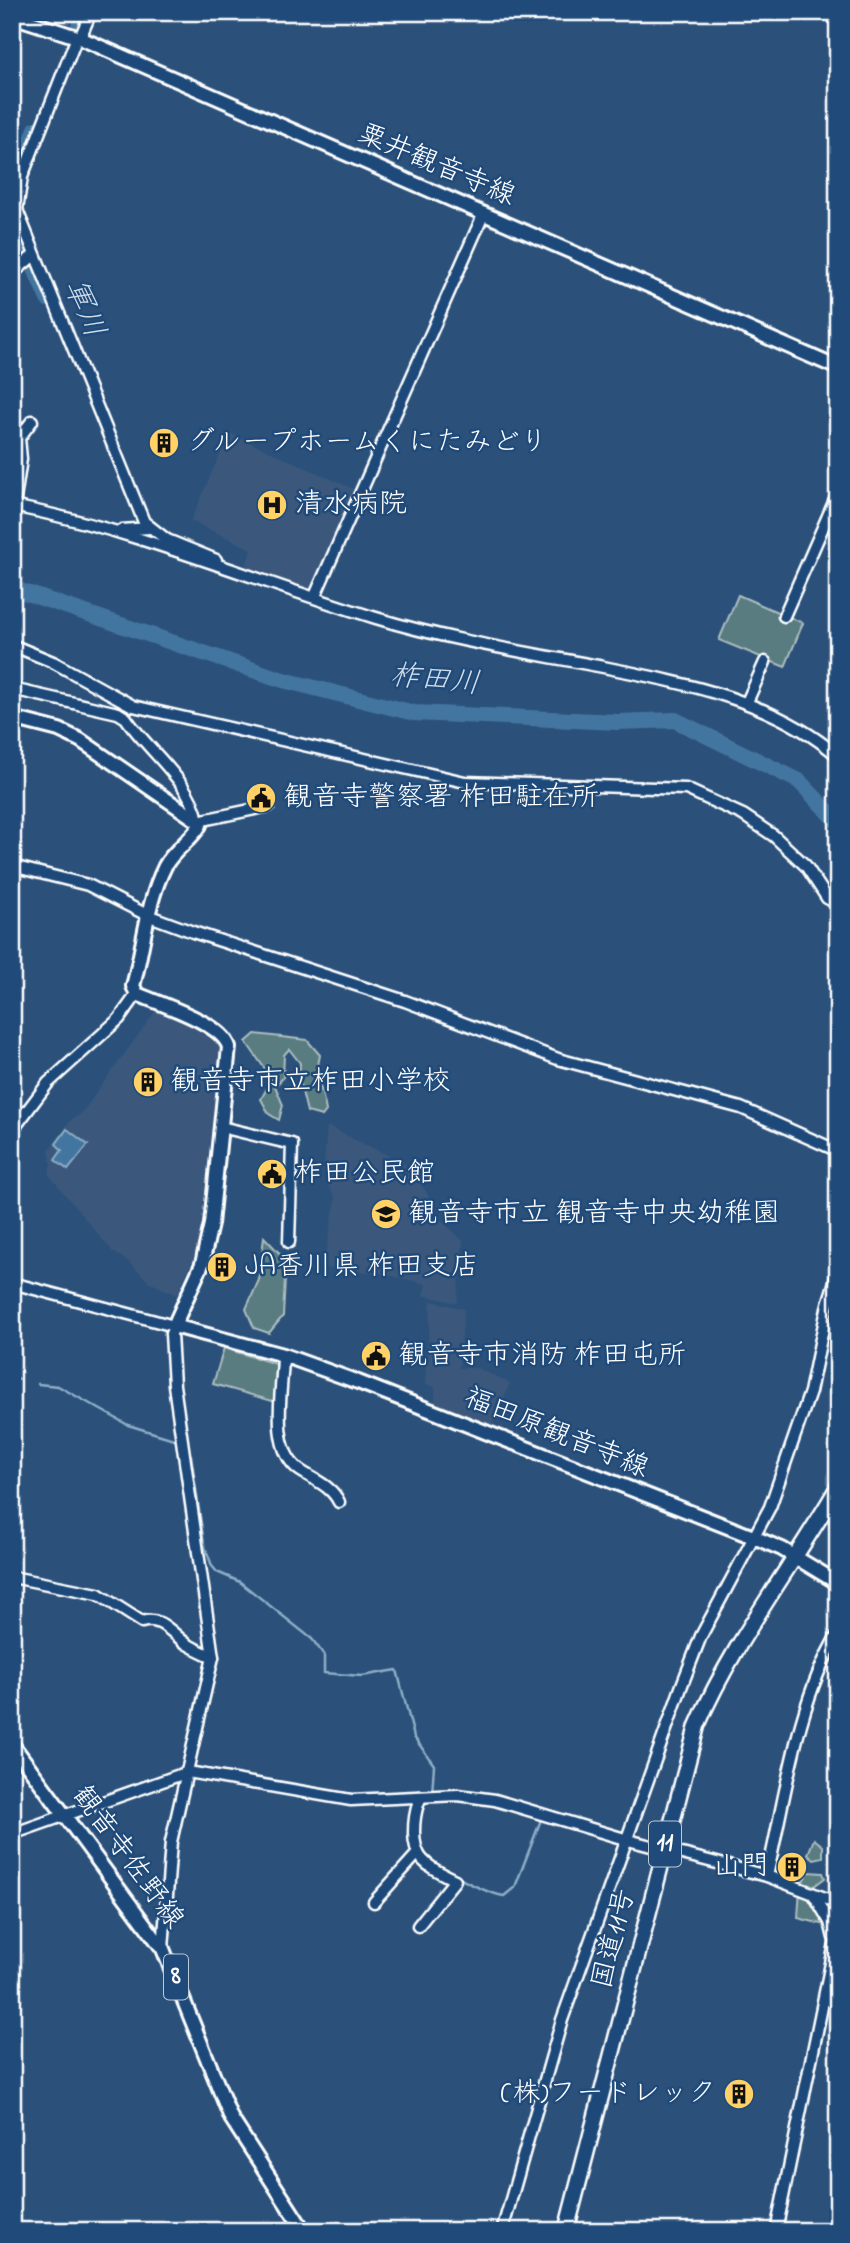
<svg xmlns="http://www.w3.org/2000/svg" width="850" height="2243" font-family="'Indie Flower','Klee One',sans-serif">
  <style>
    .built { fill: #3a597c }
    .green { fill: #597b80; stroke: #acbdc0; stroke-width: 2 }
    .water { fill: #4376a0; stroke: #8eadc6; stroke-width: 2 }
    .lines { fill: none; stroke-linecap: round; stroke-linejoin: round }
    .stream { stroke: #8eadc6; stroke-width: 2.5 }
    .river { stroke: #4376a0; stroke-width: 16 }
    .minor-casing { stroke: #fff; stroke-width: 15 }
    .major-casing { stroke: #fff; stroke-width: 18 }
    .highway-casing { stroke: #fff; stroke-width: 19 }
    .minor { stroke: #1f4a7a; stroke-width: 10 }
    .major { stroke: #1f4a7a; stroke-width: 12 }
    .highway { stroke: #1f4a7a; stroke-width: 14 }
    .labels { text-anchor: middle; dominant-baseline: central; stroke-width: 5; stroke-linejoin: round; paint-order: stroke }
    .shield { fill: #1f4a7a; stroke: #bcc9d7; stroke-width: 2 }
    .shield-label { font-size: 26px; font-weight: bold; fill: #fff }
    .street-label { font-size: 28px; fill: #fff; stroke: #1f4a7a }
    .poi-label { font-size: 28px; fill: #fff; stroke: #1f4a7a; text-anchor: start }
    .water-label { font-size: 30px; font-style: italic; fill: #d0dde7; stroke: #1f4a7a }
  </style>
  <rect width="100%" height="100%" fill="#2b517b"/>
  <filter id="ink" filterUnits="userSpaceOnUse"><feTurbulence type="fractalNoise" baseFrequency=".0143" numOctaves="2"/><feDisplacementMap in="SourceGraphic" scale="14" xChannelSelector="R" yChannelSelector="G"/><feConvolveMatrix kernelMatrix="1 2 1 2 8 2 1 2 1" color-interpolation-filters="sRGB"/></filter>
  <g filter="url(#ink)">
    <g class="built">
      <polygon points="229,433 353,489 308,593 244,571 252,549 191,521"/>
      <polygon points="157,1009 214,1038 220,1046 199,1244 177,1295 149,1282 129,1262 113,1252 49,1175 51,1163 49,1150 71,1120 81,1114"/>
      <polygon points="327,1126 403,1163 425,1190 441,1220 463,1241 457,1303 423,1295 426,1284 381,1273 323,1268 336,1198 328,1185 324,1167"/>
      <polygon points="431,1301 464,1309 459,1368 477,1368 510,1383 491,1428 435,1406 435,1387 425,1384"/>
    </g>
    <g class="green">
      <polygon points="738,595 803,623 785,667 719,640"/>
      <path d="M255,1034L307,1040L320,1055C314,1079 322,1087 326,1111L322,1116L307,1112L299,1079L300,1063L289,1049L284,1055L283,1078L275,1086L283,1105L279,1120L269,1114L261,1099L272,1079L246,1042Z"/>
      <polygon points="264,1237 286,1260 283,1316 269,1333 254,1328 246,1309 259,1280"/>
      <polygon points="224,1348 279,1365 276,1402 213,1384"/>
      <polygon points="814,1839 823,1846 823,1857 814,1859 808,1854"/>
      <polygon points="808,1872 823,1873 825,1878 805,1893 828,1921 826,1925 798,1918 800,1887"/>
    </g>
    <polygon class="water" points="67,1129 88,1145 68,1170 55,1160 62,1150 56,1144"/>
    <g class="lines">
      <g class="stream">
        <polyline points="12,1376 19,1379"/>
        <polyline points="38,1384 58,1386 128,1425 177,1440"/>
        <polyline points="191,1455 204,1544 212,1566 217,1572 240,1582 312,1639 324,1655 324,1673 362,1676 397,1670 414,1737 434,1765 432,1794"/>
        <path d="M428,1799C419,1812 416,1837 424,1852C433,1868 486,1893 504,1896L515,1887L542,1817"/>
      </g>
      <g class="river">
        <polyline points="78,29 85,12"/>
        <polyline points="12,192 36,129"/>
        <polyline points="12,211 29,253"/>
        <polyline points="33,264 48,299"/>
        <polyline points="12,588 283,680 414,713 618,722 675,720 799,781 838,822"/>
      </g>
      <g class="minor-casing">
        <g id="minor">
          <polyline points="77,37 22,177 17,210 144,522 167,540 216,560"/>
          <polyline points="80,38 91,12"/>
          <polyline points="12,274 34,255"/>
          <path d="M12,506C137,530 255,581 376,618C451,641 531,653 608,668C689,684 774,701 838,756"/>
          <polyline points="14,506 21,459 19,438 32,421"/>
          <polyline points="122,530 149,528"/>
          <polyline points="315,596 484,213"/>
          <polyline points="784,616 838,493"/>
          <polyline points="12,645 53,662 133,706 465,782 686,789 743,815 774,836 806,866 827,898 838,904"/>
          <path d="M12,689L118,713L126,718C148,751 191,781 198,821L269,806"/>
          <polyline points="747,702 765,662"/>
          <polyline points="12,866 88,885 147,915 193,932 405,1001 558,1059 741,1108 838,1151"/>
          <polyline points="221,1127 292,1144 289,1242"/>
          <polyline points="12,1131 48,1083 119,1019 137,994"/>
          <polyline points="12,1283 174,1326 171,1334 174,1385 213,1657 171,1842 163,1949"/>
          <path d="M283,1355C283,1389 269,1446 298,1469C313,1480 331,1485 339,1502"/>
          <path d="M12,1577L98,1594L142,1622C162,1616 172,1634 187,1644C195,1649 204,1653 213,1657"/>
          <polyline points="12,1834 188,1772 351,1800 458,1795 495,1800 628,1840 767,1876 838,1903"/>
          <path d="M767,1876C785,1799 797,1701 838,1634"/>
          <polyline points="814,1895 830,1922 834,1938"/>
          <polyline points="374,1902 418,1853"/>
          <path d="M418,1926L455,1880C443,1874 424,1866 418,1853C411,1837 414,1811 421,1797"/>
          <polyline points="502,2231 562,2020 682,1685 701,1636 770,1507 810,1392 828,1304 838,1272"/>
          <polyline points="776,2231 838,1929"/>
        </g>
      </g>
      <g class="major-casing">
        <g id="major">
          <polyline points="12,16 80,38 838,368"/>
          <path d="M12,718L59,730L80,740L198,821L200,825C191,841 174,849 165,866C146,904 144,946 133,986L137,994C160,1004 222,1023 229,1047L211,1224L202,1264L174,1326L283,1355L358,1382L756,1538L782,1549L838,1583"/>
          <polyline points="12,1744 163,1949 231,2118 304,2231"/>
        </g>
      </g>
      <g class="highway-casing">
        <path id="highway" d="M566,2231L697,1726C733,1642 792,1567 838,1487"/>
      </g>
      <use href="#minor" class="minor"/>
      <use href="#major" class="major"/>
      <use href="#highway" class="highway"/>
    </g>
  </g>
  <defs>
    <g id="building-disc" transform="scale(1.575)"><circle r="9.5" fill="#ffd166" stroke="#1f4a7a"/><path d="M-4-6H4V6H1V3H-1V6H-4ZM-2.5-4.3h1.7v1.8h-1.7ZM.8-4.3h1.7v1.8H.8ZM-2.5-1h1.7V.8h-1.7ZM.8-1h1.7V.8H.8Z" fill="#111"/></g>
    <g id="hospital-disc" transform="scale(1.575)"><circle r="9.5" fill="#ffd166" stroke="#1f4a7a"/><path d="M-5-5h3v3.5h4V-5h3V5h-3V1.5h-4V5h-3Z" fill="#111"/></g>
    <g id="civic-disc" transform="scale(1.575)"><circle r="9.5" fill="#ffd166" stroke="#1f4a7a"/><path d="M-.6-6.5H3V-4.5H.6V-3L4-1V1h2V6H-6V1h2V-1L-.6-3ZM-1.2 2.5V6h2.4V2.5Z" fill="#111"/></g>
    <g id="school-disc" transform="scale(1.575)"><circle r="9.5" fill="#ffd166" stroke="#1f4a7a"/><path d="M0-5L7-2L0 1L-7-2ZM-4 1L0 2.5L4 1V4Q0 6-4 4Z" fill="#111"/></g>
  </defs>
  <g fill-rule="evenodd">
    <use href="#building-disc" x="164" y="443"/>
    <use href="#hospital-disc" x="272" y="505"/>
    <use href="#civic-disc" x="261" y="798"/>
    <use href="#building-disc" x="148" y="1082"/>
    <use href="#civic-disc" x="272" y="1174"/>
    <use href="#school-disc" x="386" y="1214"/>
    <use href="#building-disc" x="222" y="1267"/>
    <use href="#civic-disc" x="376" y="1356"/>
    <use href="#building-disc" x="792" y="1867"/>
    <use href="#building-disc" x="739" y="2094"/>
  </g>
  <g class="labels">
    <g class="shield">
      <rect x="649" y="1821.5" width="32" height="45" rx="5"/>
      <rect x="164" y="1954.5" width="24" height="45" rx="5"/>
    </g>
    <g class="shield-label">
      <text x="665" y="1844">11</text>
      <text x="176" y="1977">8</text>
    </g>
    <g class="street-label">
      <text transform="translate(436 166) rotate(23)">粟井観音寺線</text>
      <text transform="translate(556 1434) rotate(22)">福田原観音寺線</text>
      <text transform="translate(127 1858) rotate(54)">観音寺佐野線</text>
      <text transform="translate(615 1939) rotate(-76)">国道11号</text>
    </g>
    <g class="poi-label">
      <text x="187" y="443">グループホームくにたみどり</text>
      <text x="295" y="505">清水病院</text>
      <text x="284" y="798">観音寺警察署 柞田駐在所</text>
      <text x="171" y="1082">観音寺市立柞田小学校</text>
      <text x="295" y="1174">柞田公民館</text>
      <text x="409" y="1214">観音寺市立 観音寺中央幼稚園</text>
      <text x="245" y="1267">JA香川県 柞田支店</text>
      <text x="399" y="1356">観音寺市消防 柞田屯所</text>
      <text x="769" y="1867" text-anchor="end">山門</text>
      <text x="716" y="2094" text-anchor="end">(株)フードレック</text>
    </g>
    <g class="water-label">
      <text transform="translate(83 309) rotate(67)">軍川</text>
      <text transform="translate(435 681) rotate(6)">柞田川</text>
    </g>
  </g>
  <rect width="850" height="2243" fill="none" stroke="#1f4a7a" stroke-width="42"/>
  <rect x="21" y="21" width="808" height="2201" fill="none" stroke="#fff" stroke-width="2.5" filter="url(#ink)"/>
</svg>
